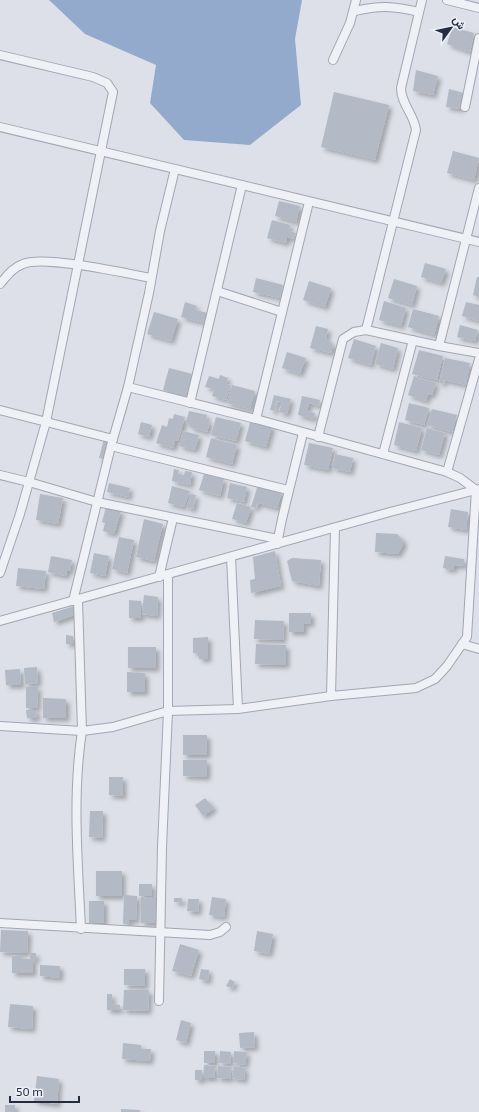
<svg xmlns="http://www.w3.org/2000/svg" width="479" height="1112" font-family="'Exo 2',Vazirmatn,sans-serif">
  <style>
    .water { fill: #94aacc }
    .building { fill: #b3b9c5; filter: url(#shadow) }
    .lines { fill: none; stroke-linecap: round; stroke-linejoin: round }
    .minor-casing { stroke: #a2a6b2; stroke-width: 10 }
    .minor { stroke: #f0f1f6; stroke-width: 8 }
  </style>
  <defs>
    <filter id="shadow"><feDropShadow dx="3.5" dy="3.5" stdDeviation="2" flood-color="#0004"/></filter>
  </defs>
  <rect width="100%" height="100%" fill="#dde0e8"/>
  <polygon class="water" points="49,0 302,0 295,39 301,105 250,145 184,140 150,103 156,65 85,34"/>
  <g class="building">
    <polygon points="452,27 474,33 470,52 447,44"/>
    <polygon points="416,70 438,76 433,95 413,91"/>
    <polygon points="449,89 464,93 461,109 446,107"/>
    <polygon points="334,92 389,105 375,160 321,147"/>
    <polygon points="453,151 479,158 474,180 447,173"/>
    <polygon points="279,201 300,206 296,222 275,216"/>
    <polygon points="272,220 290,225 289,231 296,233 294,239 287,237 286,243 267,238"/>
    <polygon points="425,263 446,269 441,283 421,277"/>
    <polygon points="477,277 479,277 479,297 473,295"/>
    <polygon points="256,278 283,285 280,298 253,292"/>
    <polygon points="394,279 417,286 412,305 388,298"/>
    <polygon points="309,281 331,288 325,307 303,300"/>
    <polygon points="384,301 406,308 401,326 379,320"/>
    <polygon points="185,302 197,306 195,310 208,313 205,323 181,317"/>
    <polygon points="466,302 479,305 479,321 462,316"/>
    <polygon points="413,309 439,316 434,335 408,327"/>
    <polygon points="154,312 178,319 171,341 147,334"/>
    <polygon points="460,325 478,330 475,341 457,337"/>
    <polygon points="316,326 328,329 326,338 333,345 331,353 310,348"/>
    <polygon points="354,339 376,346 371,365 348,358"/>
    <polygon points="381,343 398,348 393,369 375,364"/>
    <polygon points="419,350 443,356 437,380 412,374"/>
    <polygon points="287,352 306,358 300,374 282,368"/>
    <polygon points="445,358 470,363 466,385 444,380 443,384 439,383"/>
    <polygon points="169,368 192,374 186,397 163,390"/>
    <polygon points="220,375 228,378 226,384 231,385 226,400 212,396 214,389 205,387 209,376 219,379"/>
    <polygon points="414,376 436,383 432,395 428,394 426,401 408,395"/>
    <polygon points="232,385 255,391 250,409 227,403"/>
    <polygon points="274,395 291,399 287,414 279,412 282,402 277,401 275,411 270,410"/>
    <polygon points="302,396 320,400 319,406 309,403 307,411 315,413 314,419 298,415"/>
    <polygon points="409,403 429,408 424,425 405,420"/>
    <polygon points="432,409 457,415 452,432 427,425"/>
    <polygon points="189,411 207,415 206,421 210,422 207,432 192,428 186,422"/>
    <polygon points="174,414 185,417 178,441 175,441 173,448 156,443 162,425 167,427 169,418 173,419"/>
    <polygon points="216,417 241,423 236,441 211,435"/>
    <polygon points="251,419 272,426 266,447 245,441"/>
    <polygon points="141,422 152,425 149,437 138,434"/>
    <polygon points="399,422 422,428 416,451 394,445"/>
    <polygon points="427,428 445,433 439,455 421,450"/>
    <polygon points="183,431 199,435 195,450 179,446"/>
    <polygon points="211,438 237,445 232,464 206,457"/>
    <polygon points="104,439 108,440 104,459 99,458"/>
    <polygon points="309,443 333,448 328,470 304,465"/>
    <polygon points="335,454 353,458 350,472 332,468"/>
    <polygon points="174,469 179,470 178,474 184,475 185,471 192,472 190,485 172,481"/>
    <polygon points="204,474 224,479 220,496 199,490"/>
    <polygon points="109,483 130,488 128,497 107,492"/>
    <polygon points="230,483 247,487 244,502 227,498"/>
    <polygon points="258,485 282,492 277,508 258,503 256,508 251,507 246,523 232,519 237,503 251,507"/>
    <polygon points="172,486 190,491 184,507 168,503"/>
    <polygon points="40,494 63,498 58,524 36,520"/>
    <polygon points="191,494 196,495 193,509 186,508"/>
    <polygon points="106,507 121,511 114,534 103,531 105,523 102,522"/>
    <polygon points="451,509 468,512 466,530 448,527"/>
    <polygon points="144,519 163,524 154,561 136,557"/>
    <polygon points="376,533 397,534 403,540 403,545 398,554 375,552"/>
    <polygon points="119,537 134,540 127,573 112,569"/>
    <polygon points="275,551 281,586 251,593 250,580 255,579 253,557"/>
    <polygon points="94,553 109,556 105,576 90,573"/>
    <polygon points="51,556 72,560 70,571 67,570 66,576 48,572"/>
    <polygon points="445,556 464,559 465,566 454,565 453,570 443,568"/>
    <polygon points="292,558 321,560 319,586 292,581 287,561"/>
    <polygon points="18,568 46,571 44,589 16,586"/>
    <polygon points="144,595 158,597 157,616 142,614"/>
    <polygon points="129,600 141,601 141,618 129,618"/>
    <polygon points="74,606 77,614 54,622 52,613"/>
    <polygon points="289,613 311,613 311,624 304,623 304,632 289,632"/>
    <polygon points="255,620 284,621 283,640 254,639"/>
    <polygon points="66,635 73,636 73,644 66,644"/>
    <polygon points="208,637 208,659 199,659 199,653 193,653 193,638"/>
    <polygon points="256,644 286,645 286,665 255,664"/>
    <rect x="128" y="647" width="28" height="21"/>
    <polygon points="37,667 38,683 25,684 24,668"/>
    <polygon points="20,669 21,685 6,685 5,670"/>
    <polygon points="127,672 145,673 145,692 127,692"/>
    <polygon points="26,687 38,687 37,708 26,708"/>
    <polygon points="43,698 66,699 66,718 43,718"/>
    <polygon points="26,710 36,710 37,718 27,718"/>
    <rect x="183" y="735" width="24" height="20"/>
    <polygon points="183,760 207,760 207,777 183,776"/>
    <polygon points="109,777 123,777 123,796 109,795"/>
    <polygon points="205,798 214,808 203,816 195,805"/>
    <polygon points="90,811 103,811 102,838 89,837"/>
    <rect x="96" y="871" width="26" height="25"/>
    <rect x="139" y="884" width="13" height="12"/>
    <polygon points="124,895 137,896 136,920 129,920 129,924 123,924"/>
    <rect x="141" y="897" width="15" height="26"/>
    <polygon points="212,897 226,899 224,917 209,915"/>
    <polygon points="174,898 182,898 182,903 174,902"/>
    <polygon points="188,899 199,899 198,912 187,911"/>
    <rect x="89" y="901" width="15" height="22"/>
    <polygon points="1,930 28,931 27,953 0,952"/>
    <polygon points="257,931 273,934 269,954 254,951"/>
    <polygon points="180,944 199,950 191,976 172,971"/>
    <polygon points="30,953 36,953 36,959 33,959 33,973 12,973 12,956 21,955 21,959 30,959"/>
    <polygon points="40,965 60,966 60,978 40,976"/>
    <polygon points="124,969 145,969 145,986 124,985"/>
    <polygon points="201,969 209,970 208,981 199,979"/>
    <polygon points="230,979 235,982 232,988 226,986"/>
    <polygon points="124,990 149,990 148,1011 123,1010"/>
    <polygon points="107,994 112,994 112,1004 120,1005 120,1010 107,1010"/>
    <polygon points="10,1004 33,1006 32,1029 8,1027"/>
    <polygon points="181,1020 191,1023 186,1043 176,1040"/>
    <polygon points="254,1032 255,1047 240,1048 239,1033"/>
    <polygon points="123,1043 141,1045 141,1049 151,1049 150,1061 122,1059"/>
    <rect x="204" y="1051" width="11" height="12"/>
    <polygon points="220,1051 231,1052 230,1064 219,1063"/>
    <polygon points="234,1051 247,1052 245,1065 233,1063"/>
    <polygon points="204,1065 215,1066 214,1078 203,1078"/>
    <polygon points="218,1066 231,1067 230,1079 217,1078"/>
    <polygon points="234,1066 245,1068 244,1080 232,1078"/>
    <rect x="195" y="1070" width="7" height="10"/>
    <polygon points="37,1076 59,1079 57,1104 34,1101"/>
    <rect x="5" y="1105" width="10" height="7"/>
    <polygon points="121,1109 140,1110 140,1112 121,1112"/>
  </g>
  <g class="lines">
    <g class="minor-casing">
      <g id="minor">
        <path d="M422,0L401,88C401,104 414,114 416,130L366,330L439,346L479,353"/>
        <polyline points="447,0 479,8"/>
        <path d="M355,11C381,5 393,6 419,12"/>
        <polyline points="0,55 93,77 107,83 113,92 46,422 20,514 0,573"/>
        <polyline points="333,60 350,23 356,0"/>
        <polyline points="465,107 479,38"/>
        <polyline points="0,127 479,242"/>
        <path d="M0,284C7,276 12,268 23,264C44,255 125,273 151,278"/>
        <polyline points="217,291 282,312"/>
        <polyline points="439,346 479,188"/>
        <polyline points="190,403 242,185"/>
        <polyline points="0,410 113,439"/>
        <polyline points="256,419 309,202"/>
        <polyline points="318,437 343,339 354,332 366,330"/>
        <polyline points="111,446 288,490"/>
        <polyline points="383,454 413,340"/>
        <polyline points="447,472 479,359"/>
        <polyline points="0,475 29,482 97,502 278,539"/>
        <polyline points="277,544 282,519 303,433"/>
        <polyline points="231,557 238,709"/>
        <polyline points="159,577 173,518"/>
        <polyline points="78,600 82,731 113,727 168,711 238,709 331,696 416,688 435,679 447,666 467,637 476,490 460,478 447,472 256,419 128,387"/>
        <polyline points="73,601 111,446 128,387 149,293 160,231 175,169"/>
        <polyline points="0,621 390,512 479,489"/>
        <polyline points="462,644 479,649"/>
        <polyline points="331,696 335,528"/>
        <path d="M0,726L82,731C72,796 78,863 81,929"/>
        <polyline points="0,923 210,935 220,932 226,927"/>
        <polyline points="159,1001 162,847 168,711 168,575"/>
      </g>
    </g>
    <use href="#minor" class="minor"/>
  </g>
  <g transform="translate(451 28) rotate(57)" stroke="#eceff6" stroke-width="3" paint-order="stroke">
  <path d="M0-3L7 15L0 10L-7 15Z" fill="#252c40"/>
  <text y="-6" font-size="11" font-weight="bold" text-anchor="middle" fill="#252c40">ش</text>
  </g>
  <path d="M10 1096v6h69v-6" fill="none" stroke="#252c40" stroke-width="2"/>
  <text x="16" y="1096" font-size="12" fill="#252c40" stroke="#eceff6" stroke-width="3" paint-order="stroke">50 m</text>
</svg>
